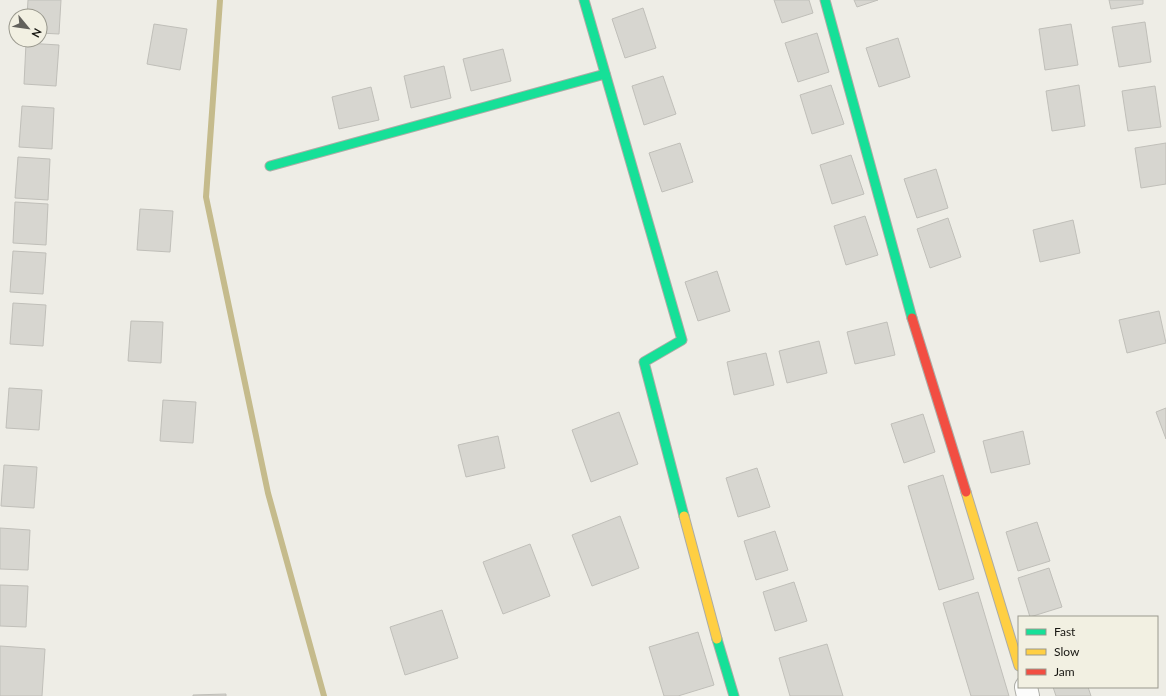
<svg xmlns="http://www.w3.org/2000/svg" width="1166" height="696" font-family="Lato,sans-serif">
  <style>
    .lines { fill: none; stroke-linecap: round; stroke-linejoin: round }
    .stream { stroke: #c5bb8c; stroke-width: 6 }
    .building { fill: #d7d6d0; stroke: #c0bfb9 }
    .street-casing { stroke: #acaca6; stroke-width: 24 }
    .fast-casing { stroke: #acaca6; stroke-width: 11 }
    .slow-casing { stroke: #acaca6; stroke-width: 11 }
    .jam-casing { stroke: #acaca6; stroke-width: 11 }
    .street { stroke: #fcfcfb; stroke-width: 22 }
    .fast { stroke: #16e098; stroke-width: 9 }
    .slow { stroke: #ffcf43; stroke-width: 9 }
    .jam { stroke: #f24e42; stroke-width: 9 }
  </style>
  <rect width="100%" height="100%" fill="#eeede6"/>
  <g class="lines">
    <polyline class="stream" points="220,0 206,197 268,493 324,696"/>
  </g>
  <g class="building">
    <polygon points="28,0 61,0 59,34 40,33 40,16 27,16"/>
    <polygon points="774,0 809,0 813,13 782,23"/>
    <polygon points="854,0 878,0 857,7"/>
    <polygon points="1109,0 1143,0 1143,4 1111,9"/>
    <polygon points="643,8 656,48 625,58 612,19"/>
    <polygon points="1145,22 1151,62 1119,67 1112,27"/>
    <polygon points="154,24 187,29 180,70 147,64"/>
    <polygon points="1071,24 1078,65 1045,70 1039,29"/>
    <polygon points="817,33 829,72 798,82 785,43"/>
    <polygon points="898,38 910,77 879,87 866,48"/>
    <polygon points="26,43 59,45 56,86 24,84"/>
    <polygon points="503,49 511,81 471,91 463,59"/>
    <polygon points="444,66 451,98 411,108 404,76"/>
    <polygon points="663,76 676,114 644,125 632,86"/>
    <polygon points="831,85 844,124 812,134 800,95"/>
    <polygon points="1079,85 1085,126 1052,131 1046,91"/>
    <polygon points="1155,86 1161,127 1128,131 1122,91"/>
    <polygon points="371,87 379,120 339,129 332,97"/>
    <polygon points="22,106 54,108 52,149 19,147"/>
    <polygon points="680,143 693,182 662,192 649,153"/>
    <polygon points="1166,143 1166,184 1141,188 1135,148"/>
    <polygon points="851,155 864,194 832,204 820,165"/>
    <polygon points="18,157 50,159 48,200 15,198"/>
    <polygon points="936,169 948,208 917,218 904,179"/>
    <polygon points="15,202 48,204 46,245 13,243"/>
    <polygon points="140,209 173,211 170,252 137,250"/>
    <polygon points="865,216 878,255 846,265 834,226"/>
    <polygon points="948,218 961,257 930,268 917,229"/>
    <polygon points="1073,220 1080,253 1040,262 1033,230"/>
    <polygon points="13,251 46,253 43,294 10,292"/>
    <polygon points="717,271 730,311 698,321 685,282"/>
    <polygon points="13,303 46,305 43,346 10,344"/>
    <polygon points="1159,311 1166,343 1127,353 1119,320"/>
    <polygon points="131,321 163,322 161,363 128,361"/>
    <polygon points="887,322 895,355 855,364 847,332"/>
    <polygon points="819,341 827,373 787,383 779,351"/>
    <polygon points="766,353 774,385 734,395 727,362"/>
    <polygon points="9,388 42,390 39,430 6,428"/>
    <polygon points="163,400 196,402 193,443 160,441"/>
    <polygon points="1166,408 1166,439 1156,412"/>
    <polygon points="619,412 638,464 591,482 572,430"/>
    <polygon points="923,414 935,452 904,463 891,424"/>
    <polygon points="1023,431 1030,464 991,473 983,441"/>
    <polygon points="498,436 505,468 466,477 458,445"/>
    <polygon points="4,465 37,467 34,508 1,506"/>
    <polygon points="757,468 770,507 738,517 726,478"/>
    <polygon points="943,475 974,579 939,590 908,486"/>
    <polygon points="620,516 639,568 592,586 572,535"/>
    <polygon points="1037,522 1050,561 1018,571 1006,532"/>
    <polygon points="0,528 30,530 28,570 0,569"/>
    <polygon points="775,531 788,570 756,580 744,541"/>
    <polygon points="530,544 550,596 503,614 483,562"/>
    <polygon points="1049,568 1062,607 1030,617 1018,578"/>
    <polygon points="794,582 807,621 775,631 763,592"/>
    <polygon points="0,585 28,586 26,627 0,626"/>
    <polygon points="978,592 1009,696 971,696 943,603"/>
    <polygon points="442,610 458,658 405,675 390,627"/>
    <polygon points="698,632 714,685 678,696 664,696 649,647"/>
    <polygon points="827,644 843,696 790,696 779,658"/>
    <polygon points="0,646 45,649 42,696 0,696"/>
    <polygon points="1053,687 1088,687 1091,696 1056,696"/>
    <polygon points="226,694 226,696 193,696 193,695"/>
  </g>
  <g class="lines">
    <g class="street-casing">
      <polyline id="street" points="1026,687 1028,696"/>
    </g>
    <g class="fast-casing">
      <g id="fast">
        <polyline points="584,0 682,340 644,362 684,516"/>
        <polyline points="825,0 912,318"/>
        <polyline points="270,166 605,74"/>
        <polyline points="717,639 734,696"/>
      </g>
    </g>
    <g class="slow-casing">
      <g id="slow">
        <polyline points="966,492 1019,666"/>
        <polyline points="684,516 717,639"/>
      </g>
    </g>
    <g class="jam-casing">
      <polyline id="jam" points="912,318 966,492"/>
    </g>
    <use href="#street" class="street"/>
    <use href="#fast" class="fast"/>
    <use href="#slow" class="slow"/>
    <use href="#jam" class="jam"/>
  </g>
  <rect x="1018" y="616" width="140" height="72" fill="#f2f0e2" stroke="#9a998e"/>
  <rect x="1026" y="629" width="20" height="6" fill="#16e098" stroke="#9a998e"/>
  <text x="1054" y="636" font-size="12" fill="#171611">Fast</text>
  <rect x="1026" y="649" width="20" height="6" fill="#ffcf43" stroke="#9a998e"/>
  <text x="1054" y="656" font-size="12" fill="#171611">Slow</text>
  <rect x="1026" y="669" width="20" height="6" fill="#f24e42" stroke="#9a998e"/>
  <text x="1054" y="676" font-size="12" fill="#171611">Jam</text>
  <g transform="translate(28 28) rotate(119)"><circle r="19" fill="#f2f0e2" stroke="#9a998e"/>
  <path d="M0-3L7 15L0 10L-7 15Z" fill="#62615c"/>
  <text y="-6" font-size="11" font-weight="bold" text-anchor="middle" fill="#171611">N</text>
  </g>
</svg>
